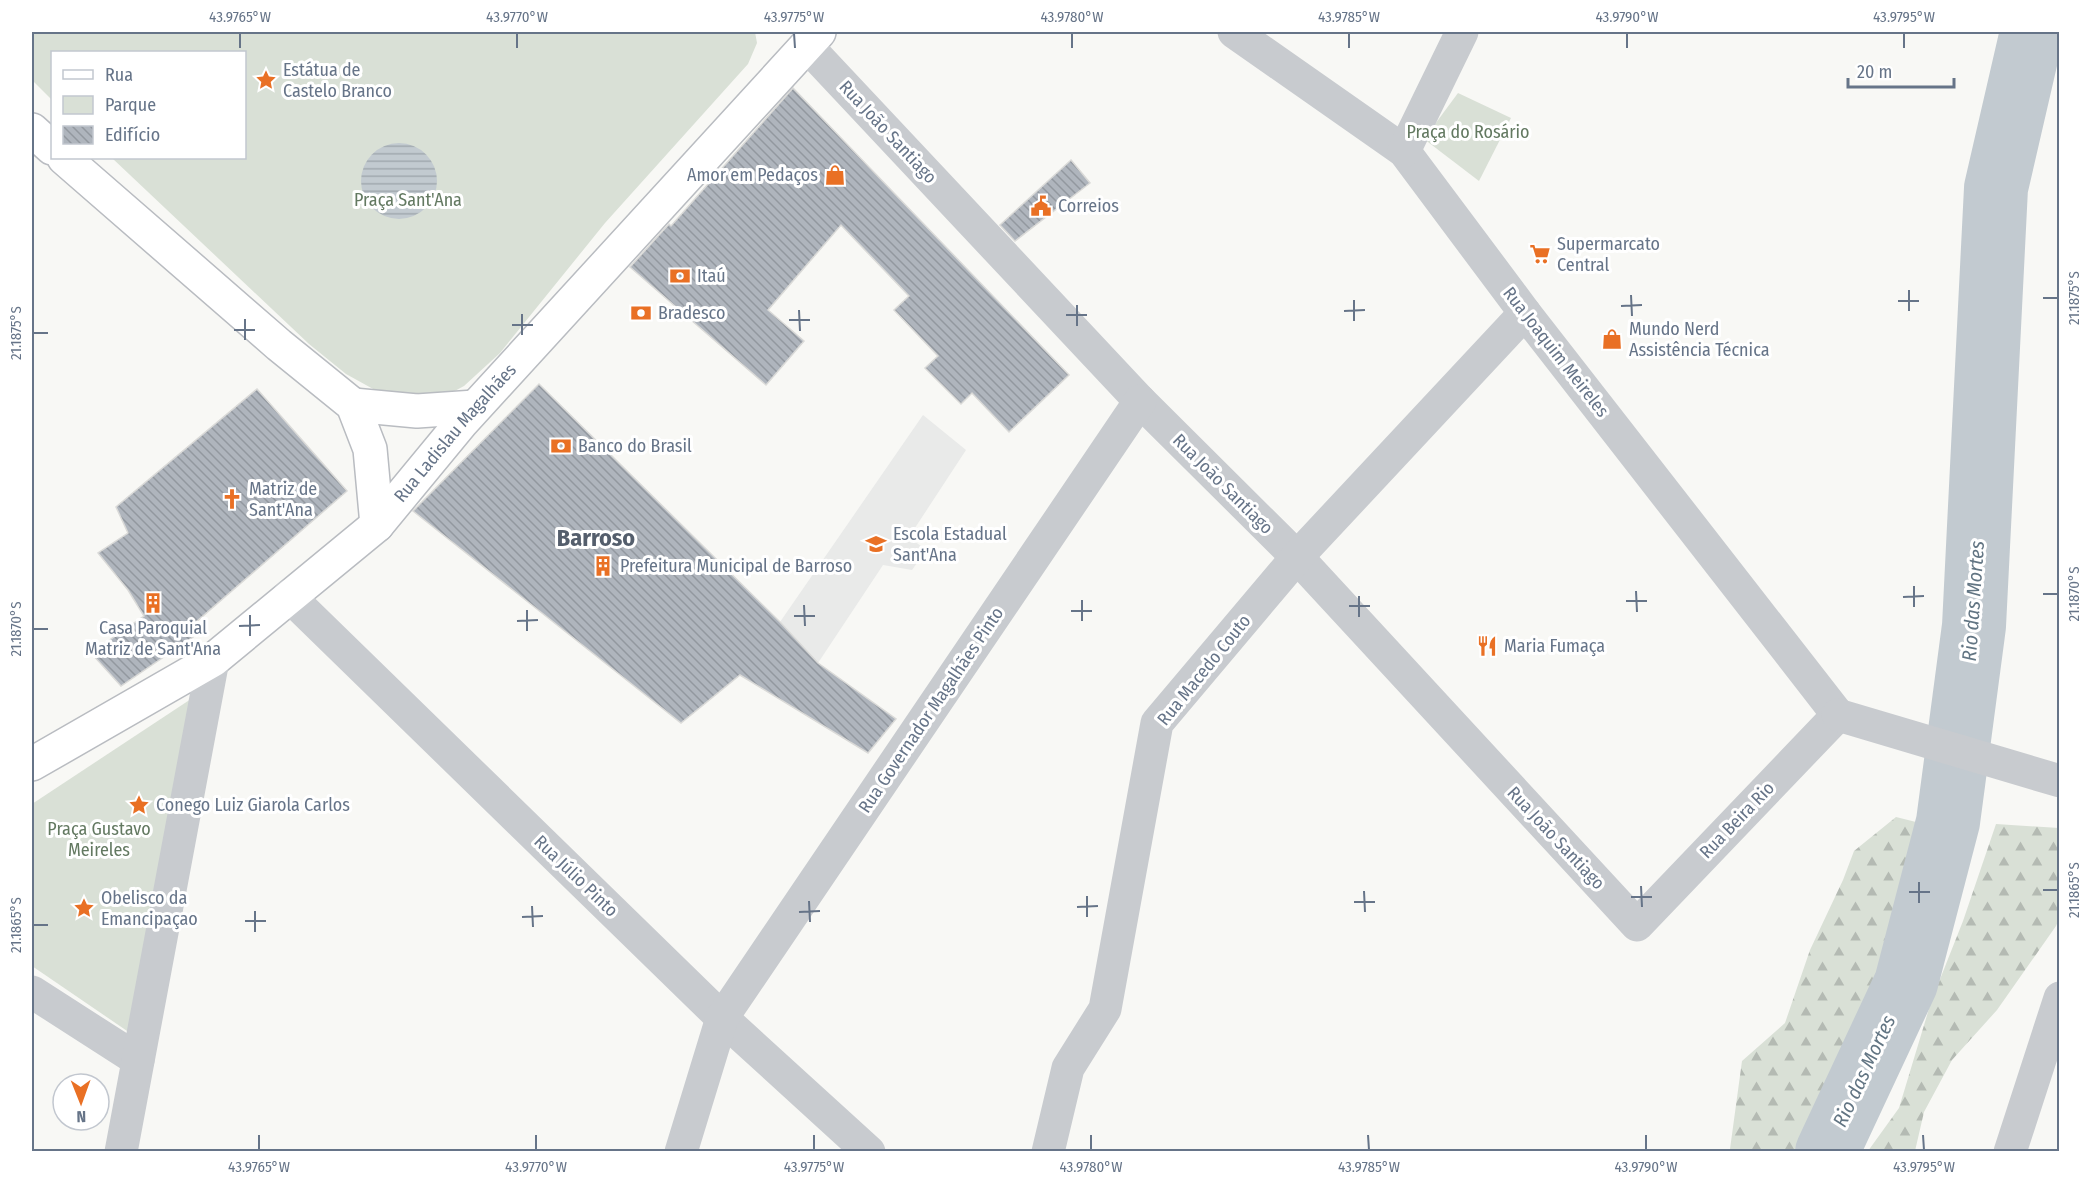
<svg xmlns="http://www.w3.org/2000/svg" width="2091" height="1183" font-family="'Fira Sans Condensed',sans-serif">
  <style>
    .built { fill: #e9eae9 }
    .forest { fill: url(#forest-firs) }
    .green { fill: #d9e0d6 }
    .water { fill: url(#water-rules) }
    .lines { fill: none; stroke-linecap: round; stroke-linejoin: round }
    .river { stroke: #c2cad0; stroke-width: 64 }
    .building { fill: url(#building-back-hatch); stroke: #dadad8; stroke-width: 1.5 }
    .major-casing { stroke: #b9bcc1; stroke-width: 36 }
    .minor { stroke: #c8cbcf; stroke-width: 33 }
    .major { stroke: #fff; stroke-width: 33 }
    .ticks { fill: none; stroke: #667488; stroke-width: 2 }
    .labels { text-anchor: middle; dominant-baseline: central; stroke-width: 6; stroke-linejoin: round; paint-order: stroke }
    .poi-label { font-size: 18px; fill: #667488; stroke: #fff; text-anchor: start }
    .street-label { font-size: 18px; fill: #667488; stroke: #fff }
    .park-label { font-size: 18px; fill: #637961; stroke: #fff }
    .water-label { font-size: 20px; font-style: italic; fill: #627583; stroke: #fff }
    .district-label { font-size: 24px; font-weight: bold; fill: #545e6c; stroke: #fff }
    .neatline { fill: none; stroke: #667488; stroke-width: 2 }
    .ticks-label { font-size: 15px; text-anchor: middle; fill: #667488 }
  </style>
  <defs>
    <pattern id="forest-firs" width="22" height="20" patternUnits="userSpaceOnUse" patternTransform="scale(1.5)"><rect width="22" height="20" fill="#d9e0d6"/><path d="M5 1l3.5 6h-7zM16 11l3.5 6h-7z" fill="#b4bab3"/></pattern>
    <pattern id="water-rules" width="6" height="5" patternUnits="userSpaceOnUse" patternTransform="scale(1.5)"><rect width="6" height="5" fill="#c2cad0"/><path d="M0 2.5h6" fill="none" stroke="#a1a9af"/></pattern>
    <pattern id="building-back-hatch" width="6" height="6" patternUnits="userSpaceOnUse" patternTransform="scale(1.5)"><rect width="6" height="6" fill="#afb5bd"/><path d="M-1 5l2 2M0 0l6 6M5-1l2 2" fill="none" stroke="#92989f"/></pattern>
  </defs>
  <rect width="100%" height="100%" fill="#f8f8f5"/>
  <polygon class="built" points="923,415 966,450 909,537 926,550 912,570 883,565 818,663 780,622"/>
  <g class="forest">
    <polygon points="1896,817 1928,825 1883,980 1801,1151 1728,1151 1730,1149 1742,1061 1785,1023 1810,950 1843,880 1854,851"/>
    <polygon points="1996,824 2059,828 2060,917 2056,926 1997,1010 1952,1060 1924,1112 1915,1151 1868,1151 1899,1108 1931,1002 1963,921"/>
  </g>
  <g class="green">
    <polygon points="32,32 755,32 757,43 748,64 605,223 500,353 464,386 438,400 384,395 346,374 309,344 112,158 244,158 244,52 52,52 52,100 32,80"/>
    <polygon points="1458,93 1511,118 1479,181 1424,139"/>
    <polygon points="191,699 133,1035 32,966 32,804"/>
  </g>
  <circle class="water" cx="399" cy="181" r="38"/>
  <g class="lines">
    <polyline class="river" points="1827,1152 1906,983 1948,822 1974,626 1996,188 2032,32"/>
  </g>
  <g class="building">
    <polygon points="793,88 1069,375 1009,432 972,393 961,404 925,368 938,356 894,310 909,296 841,225 768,310 804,341 766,385 630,267 669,224 671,226"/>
    <polygon points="1071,160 1090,183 1015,241 1000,225"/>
    <polygon points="539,384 780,622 818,663 896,719 868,753 740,675 681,723 413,511"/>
    <polygon points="257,389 347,491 188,629 193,637 121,686 91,653 144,616 128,590 98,553 128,533 116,507"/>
  </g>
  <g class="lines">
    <g class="major-casing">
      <g id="major">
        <polyline points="32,130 52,148"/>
        <polyline points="64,158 279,345 353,405 370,449 377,525"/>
        <polyline points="353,405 417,411 475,407"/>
        <path id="s1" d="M32,764L213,660L377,525L462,422L819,32"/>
      </g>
    </g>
    <g class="minor">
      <polyline points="1234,32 1404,151 1525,313 1838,715"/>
      <polyline points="806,45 1140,401 1297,557 1637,925 1838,715"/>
      <polyline points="1404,151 1462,32"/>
      <polyline points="289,596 722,1018 869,1152"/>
      <polyline points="1838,715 2060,781"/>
      <polyline points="32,992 138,1060"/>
      <polyline points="121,1152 213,660"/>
      <polyline points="681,1152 722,1018 1140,401"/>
      <polyline points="1048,1152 1068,1068 1105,1009 1157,723 1297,557 1525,313"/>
      <polyline points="2010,1152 2060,998"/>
    </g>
    <use href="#major" class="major"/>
  </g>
  <path class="ticks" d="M240,33V48M517,33V48M794,33L795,48M1072,33V48M1349,33V48M1627,33V48M1904,33V48M1909,290V311M1631,295L1632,316M2043,298H2058M1354,300V321M1898,301H1919M1077,305V326M1621,306L1642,305M799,310L800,331M1344,311L1365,310M522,314V335M1066,315H1087M245,319V340M789,320H810M512,325H533M234,330H255M33,333H48M1914,586V607M1636,591L1637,612M2043,594H2058M1359,596V617M1903,597L1924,596M1082,600V621M1626,601H1647M804,605L805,626M1349,606H1370M527,610V631M1071,611H1092M250,615V636M794,616H815M517,621L538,620M239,626L260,625M33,629H48M1919,882V903M1641,886L1642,907M2043,890H2058M1364,891L1365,912M1909,892H1930M1087,896V917M1631,897H1652M809,901L810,922M1354,902H1375M532,906L533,927M1077,907L1098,906M255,911V932M799,912L820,911M522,917L543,916M245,921H266M33,925H48M259,1135V1150M536,1135V1150M814,1135V1150M1091,1135V1150M1368,1135L1369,1150M1646,1135V1150M1923,1135L1924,1150"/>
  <defs>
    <g id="sight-bare" transform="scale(1.62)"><path d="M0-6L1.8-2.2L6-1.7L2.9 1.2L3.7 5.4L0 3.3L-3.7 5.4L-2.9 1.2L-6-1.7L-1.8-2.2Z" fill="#e97024" stroke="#fff" stroke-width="2.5" paint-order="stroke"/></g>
    <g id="shop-bare" transform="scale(1.62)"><path d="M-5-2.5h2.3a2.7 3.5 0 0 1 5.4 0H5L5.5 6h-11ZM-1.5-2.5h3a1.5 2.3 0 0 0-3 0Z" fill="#e97024" stroke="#fff" stroke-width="2.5" paint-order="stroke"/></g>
    <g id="civic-bare" transform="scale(1.62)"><path d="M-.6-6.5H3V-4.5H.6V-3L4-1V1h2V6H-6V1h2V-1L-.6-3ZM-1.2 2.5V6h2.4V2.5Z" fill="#e97024" stroke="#fff" stroke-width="2.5" paint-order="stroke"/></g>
    <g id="supermarket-bare" transform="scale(1.62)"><path d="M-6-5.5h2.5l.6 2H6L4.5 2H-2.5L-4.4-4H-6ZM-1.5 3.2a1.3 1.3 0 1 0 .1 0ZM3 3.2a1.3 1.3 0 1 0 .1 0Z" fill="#e97024" stroke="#fff" stroke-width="2.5" paint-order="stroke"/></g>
    <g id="bank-bare" transform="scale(1.62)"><path d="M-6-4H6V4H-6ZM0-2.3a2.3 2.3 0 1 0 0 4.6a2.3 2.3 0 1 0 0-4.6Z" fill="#e97024" stroke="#fff" stroke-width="2.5" paint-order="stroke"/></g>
    <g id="church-bare" transform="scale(1.62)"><path d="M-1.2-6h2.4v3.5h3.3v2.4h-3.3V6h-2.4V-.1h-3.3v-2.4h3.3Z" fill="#e97024" stroke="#fff" stroke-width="2.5" paint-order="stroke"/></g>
    <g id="school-bare" transform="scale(1.62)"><path d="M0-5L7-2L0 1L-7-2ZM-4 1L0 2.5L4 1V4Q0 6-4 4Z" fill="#e97024" stroke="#fff" stroke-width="2.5" paint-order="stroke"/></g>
    <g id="building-bare" transform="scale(1.62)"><path d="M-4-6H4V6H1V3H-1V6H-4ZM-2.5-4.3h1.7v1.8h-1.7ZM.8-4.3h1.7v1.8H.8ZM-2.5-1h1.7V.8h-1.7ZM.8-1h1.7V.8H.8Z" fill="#e97024" stroke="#fff" stroke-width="2.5" paint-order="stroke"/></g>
    <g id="restaurant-bare" transform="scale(1.62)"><path d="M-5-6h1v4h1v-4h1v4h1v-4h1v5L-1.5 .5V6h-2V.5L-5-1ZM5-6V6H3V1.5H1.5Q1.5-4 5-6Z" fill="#e97024" stroke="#fff" stroke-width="2.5" paint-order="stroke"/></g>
  </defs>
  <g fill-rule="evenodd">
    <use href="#sight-bare" x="266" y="80"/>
    <use href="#shop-bare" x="835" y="175"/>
    <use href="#civic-bare" x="1041" y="206"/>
    <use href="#supermarket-bare" x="1540" y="254"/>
    <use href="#bank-bare" x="680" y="276"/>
    <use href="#bank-bare" x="641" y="313"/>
    <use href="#shop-bare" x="1612" y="339"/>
    <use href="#bank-bare" x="561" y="446"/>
    <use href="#church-bare" x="232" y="499"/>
    <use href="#school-bare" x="876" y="544"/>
    <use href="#building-bare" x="603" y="566"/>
    <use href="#building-bare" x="153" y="603"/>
    <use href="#restaurant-bare" x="1487" y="646"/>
    <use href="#sight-bare" x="139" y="805"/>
    <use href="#sight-bare" x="84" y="908"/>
  </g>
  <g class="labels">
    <g class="poi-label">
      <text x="283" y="70">Estátua de<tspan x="283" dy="21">Castelo Branco</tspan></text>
      <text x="818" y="175" text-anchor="end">Amor em Pedaços</text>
      <text x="1058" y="206">Correios</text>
      <text x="1557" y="244">Supermarcato<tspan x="1557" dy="21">Central</tspan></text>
      <text x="697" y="276">Itaú</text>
      <text x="658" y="313">Bradesco</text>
      <text x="1629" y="329">Mundo Nerd<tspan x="1629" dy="21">Assistência Técnica</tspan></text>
      <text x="578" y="446">Banco do Brasil</text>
      <text x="249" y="489">Matriz de<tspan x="249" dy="21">Sant'Ana</tspan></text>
      <text x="893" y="534">Escola Estadual<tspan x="893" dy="21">Sant'Ana</tspan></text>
      <text x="620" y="566">Prefeitura Municipal de Barroso</text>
      <text x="153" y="628" text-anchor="middle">Casa Paroquial<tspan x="153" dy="21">Matriz de Sant'Ana</tspan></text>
      <text x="1504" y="646">Maria Fumaça</text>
      <text x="156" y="805">Conego Luiz Giarola Carlos</text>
      <text x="101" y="898">Obelisco da<tspan x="101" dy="21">Emancipaçao</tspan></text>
    </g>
    <g class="street-label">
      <text transform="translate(888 132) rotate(47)">Rua João Santiago</text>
      <text transform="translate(1556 352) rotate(52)">Rua Joaquim Meireles</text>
      <text stroke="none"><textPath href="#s1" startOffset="542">Rua Ladislau Magalhães</textPath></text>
      <text transform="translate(1223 484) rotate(45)">Rua João Santiago</text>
      <text transform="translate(1204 670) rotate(-51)">Rua Macedo Couto</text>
      <text transform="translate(931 710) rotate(-56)">Rua Governador Magalhães Pinto</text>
      <text transform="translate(1737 820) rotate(-46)">Rua Beira Rio</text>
      <text transform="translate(1556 838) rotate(47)">Rua João Santiago</text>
      <text transform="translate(576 876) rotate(44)">Rua Júlio Pinto</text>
    </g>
    <g class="park-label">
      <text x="1468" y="132">Praça do Rosário</text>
      <text x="408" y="200">Praça Sant'Ana</text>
      <text x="99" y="829">Praça Gustavo<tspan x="99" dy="21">Meireles</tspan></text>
    </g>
    <g class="water-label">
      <text transform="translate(1973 601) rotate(-86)">Rio das Mortes</text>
      <text transform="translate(1864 1071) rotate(-65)">Rio das Mortes</text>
    </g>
    <g class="district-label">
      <text x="596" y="538">Barroso</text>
    </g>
  </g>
  <rect width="2091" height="1183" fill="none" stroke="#ffffff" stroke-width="66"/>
  <rect x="51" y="51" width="195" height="108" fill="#ffffff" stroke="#c2c7cf" stroke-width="1.5"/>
  <rect x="63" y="70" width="30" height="9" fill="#ffffff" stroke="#c2c7cf" stroke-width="1.5"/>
  <text x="105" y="81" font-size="18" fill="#667488">Rua</text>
  <rect x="63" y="96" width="30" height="18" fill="#d9e0d6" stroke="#c2c7cf" stroke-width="1.5"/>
  <text x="105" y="111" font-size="18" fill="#667488">Parque</text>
  <rect x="63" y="126" width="30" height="18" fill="url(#building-back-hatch)" stroke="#c2c7cf" stroke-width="1.5"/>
  <text x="105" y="141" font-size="18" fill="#667488">Edifício</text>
  <g transform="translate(81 1102) rotate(179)"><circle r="28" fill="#ffffff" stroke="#c2c7cf" stroke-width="1.5"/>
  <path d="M0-4.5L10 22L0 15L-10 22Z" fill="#e97024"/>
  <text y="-9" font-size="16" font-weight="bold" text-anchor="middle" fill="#667488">N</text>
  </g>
  <path d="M1848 78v9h106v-9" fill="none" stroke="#667488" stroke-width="3"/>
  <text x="1857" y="78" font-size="18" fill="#667488" stroke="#ffffff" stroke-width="4.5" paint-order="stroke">20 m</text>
  <rect x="33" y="33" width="2025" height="1117" class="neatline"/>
  <g class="ticks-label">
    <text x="240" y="22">43.9765°W</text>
    <text x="517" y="22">43.9770°W</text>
    <text x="794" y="22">43.9775°W</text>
    <text x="1072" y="22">43.9780°W</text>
    <text x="1349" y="22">43.9785°W</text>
    <text x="1627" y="22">43.9790°W</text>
    <text x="1904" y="22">43.9795°W</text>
    <text transform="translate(2074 298) rotate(-90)" y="5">21.1875°S</text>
    <text transform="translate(16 333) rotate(-90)" y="5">21.1875°S</text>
    <text transform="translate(2074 594) rotate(-90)" y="5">21.1870°S</text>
    <text transform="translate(16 629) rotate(-90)" y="5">21.1870°S</text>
    <text transform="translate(2074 890) rotate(-90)" y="5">21.1865°S</text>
    <text transform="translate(16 925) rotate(-90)" y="5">21.1865°S</text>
    <text x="259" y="1172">43.9765°W</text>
    <text x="536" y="1172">43.9770°W</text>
    <text x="814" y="1172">43.9775°W</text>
    <text x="1091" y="1172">43.9780°W</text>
    <text x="1369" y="1172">43.9785°W</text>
    <text x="1646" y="1172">43.9790°W</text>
    <text x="1924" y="1172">43.9795°W</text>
  </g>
</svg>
